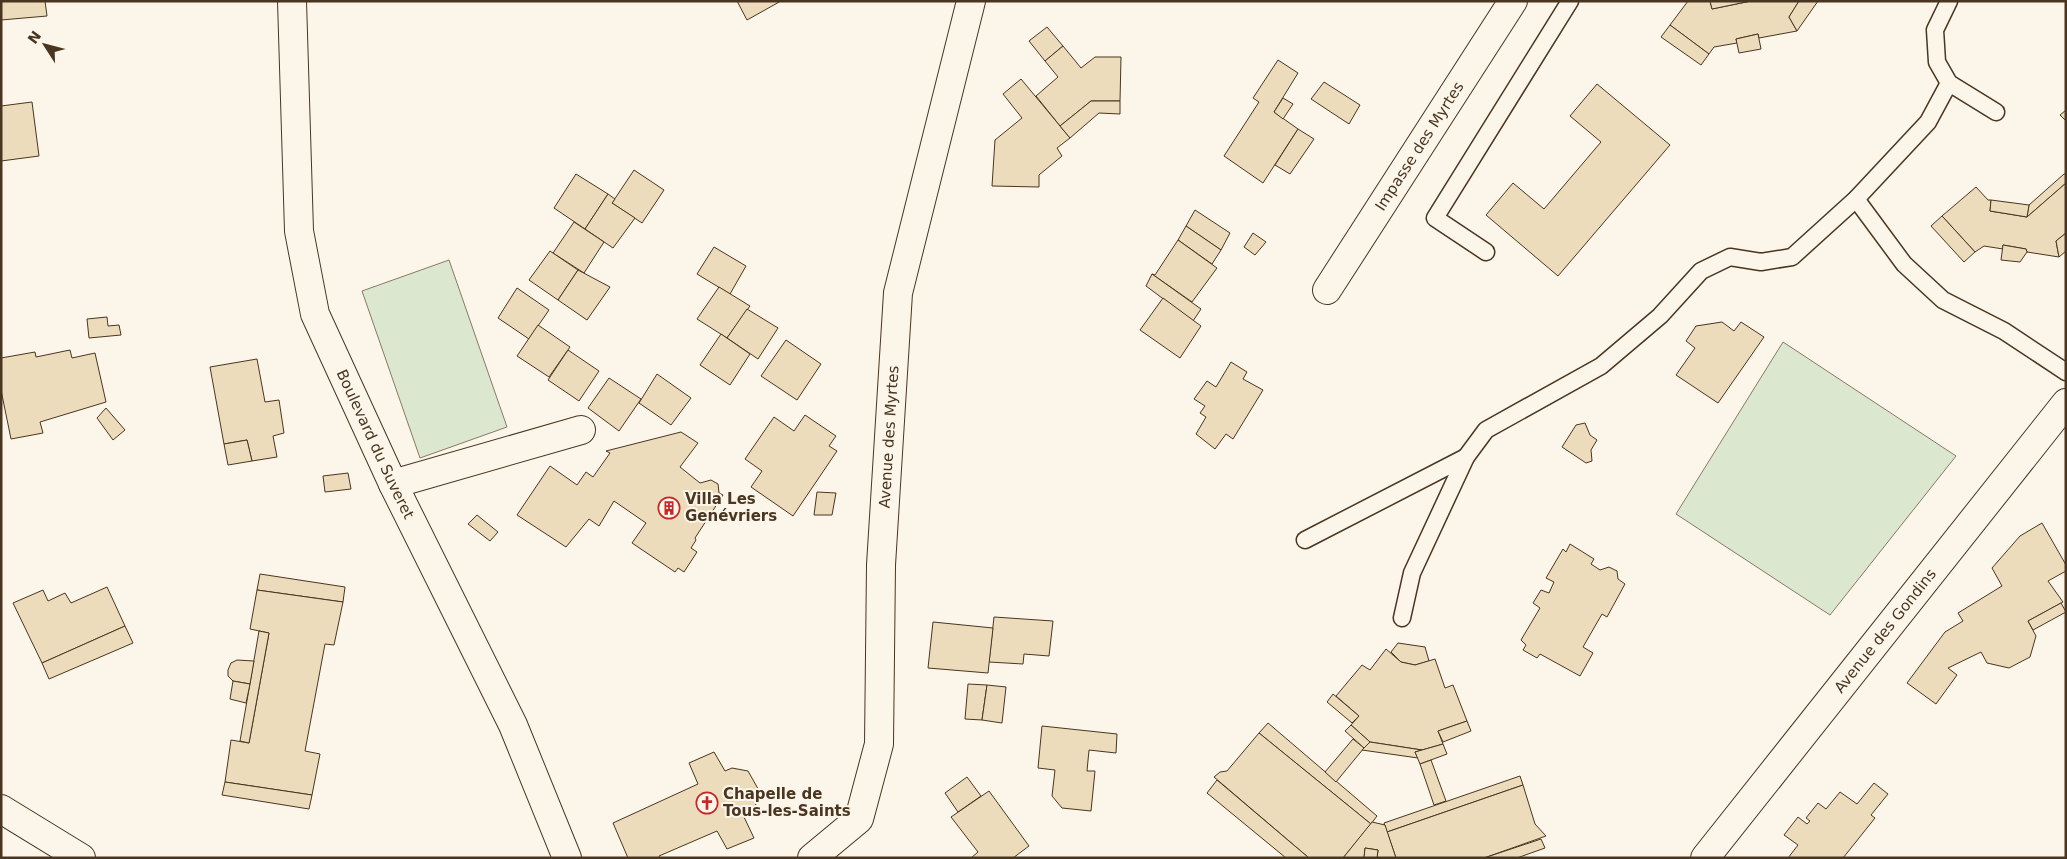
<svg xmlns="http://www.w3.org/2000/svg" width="2067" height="859" font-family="'DejaVu Sans',sans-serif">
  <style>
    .green { fill: #dce7d0; stroke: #887966 }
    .building { fill: #ecdcbc; stroke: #4a3520 }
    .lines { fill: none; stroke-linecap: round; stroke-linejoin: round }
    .service-casing { stroke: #4a3520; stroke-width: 19 }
    .minor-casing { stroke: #4a3520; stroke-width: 30 }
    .service { stroke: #fbf6e9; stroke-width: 16 }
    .minor { stroke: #fbf6e9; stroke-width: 28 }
    .labels { text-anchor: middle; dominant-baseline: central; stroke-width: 4; stroke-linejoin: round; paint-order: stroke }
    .street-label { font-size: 15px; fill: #4a3520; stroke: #fbf6e9 }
    .poi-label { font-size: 15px; font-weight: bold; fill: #4a3520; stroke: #fbf6e9; text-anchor: start }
  </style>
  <rect width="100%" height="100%" fill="#fbf6e9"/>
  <g class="green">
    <polygon points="449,260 507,427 420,458 362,291"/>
    <polygon points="1783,342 1956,456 1830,615 1676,514"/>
  </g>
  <g class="building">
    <polygon points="1,1 45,1 47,16 1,20"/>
    <polygon points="737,1 781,1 747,20"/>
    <polygon points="1688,1 1710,1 1712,9 1751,1 1799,1 1789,17 1797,31 1759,38 1758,34 1736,39 1737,43 1714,47 1709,54 1670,25"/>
    <polygon points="1710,1 1751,1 1712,9"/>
    <polygon points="1799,1 1818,1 1797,31 1789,17"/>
    <polygon points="1670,25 1709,54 1701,65 1661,37"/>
    <polygon points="1047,27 1063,46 1045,61 1029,41"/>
    <polygon points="1758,34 1761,49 1739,53 1736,39"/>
    <polygon points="1063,46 1081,68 1095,57 1121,57 1120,101 1091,101 1060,126 1036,96 1058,77 1045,61"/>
    <polygon points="1278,60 1298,73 1274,112 1298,129 1263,183 1224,156 1259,102 1253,98"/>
    <polygon points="1021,79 1070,138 1057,148 1062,156 1039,175 1039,187 992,186 995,140 1022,118 1003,94"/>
    <polygon points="1324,82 1360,105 1349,124 1311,99"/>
    <polygon points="1597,84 1670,145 1558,276 1486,215 1513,183 1544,209 1601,142 1570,116"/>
    <polygon points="1283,98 1293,104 1283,119 1274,112"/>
    <polygon points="1091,101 1120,101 1120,114 1099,113 1070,138 1060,126"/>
    <polygon points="32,102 39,156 1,161 1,106"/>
    <polygon points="2066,110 2066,121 2060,115"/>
    <polygon points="1298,129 1314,139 1290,174 1275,165"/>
    <polygon points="634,170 664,190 642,223 612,203"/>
    <polygon points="576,174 608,194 585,229 554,208"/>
    <polygon points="2064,174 2066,174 2066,183 2027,217 2029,205"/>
    <polygon points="2066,183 2066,233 2056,241 2059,257 2027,252 2026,249 2003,245 2003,249 1984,246 1975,252 1942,216 1976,187 1988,200 1991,200 1990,211 2027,217"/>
    <polygon points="608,194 615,199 612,203 635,218 613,248 585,229"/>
    <polygon points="1991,200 2029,205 2027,217 1990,211"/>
    <polygon points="1195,210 1230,233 1221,250 1186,226"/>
    <polygon points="1942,216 1975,252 1964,262 1931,226"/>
    <polygon points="574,222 604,242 584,273 553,253"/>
    <polygon points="1186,226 1221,250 1212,264 1178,240"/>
    <polygon points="1253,233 1266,242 1255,255 1244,247"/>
    <polygon points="2066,233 2066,251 2059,257 2056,241"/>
    <polygon points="1178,240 1217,268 1192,302 1152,274 1155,275"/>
    <polygon points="2003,245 2026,249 2027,252 2020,262 2001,260"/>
    <polygon points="714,247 746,266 730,294 697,274"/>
    <polygon points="550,251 578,270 558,300 529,280"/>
    <polygon points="578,270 610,287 587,320 558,300"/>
    <polygon points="1152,274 1201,309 1193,321 1146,286"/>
    <polygon points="719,287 750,306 727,338 697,319"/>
    <polygon points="517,288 549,310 529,339 498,318"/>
    <polygon points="1163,298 1201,326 1180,358 1140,330"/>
    <polygon points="747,309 778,328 758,359 727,338"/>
    <polygon points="107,317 108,326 119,325 121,335 89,338 87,319"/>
    <polygon points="1722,322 1734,331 1741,322 1764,337 1718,403 1676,375 1695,348 1686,341 1696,326"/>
    <polygon points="538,325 570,347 549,377 517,356"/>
    <polygon points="721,334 750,354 730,385 700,365"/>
    <polygon points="786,340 821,364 797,400 761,376"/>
    <polygon points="70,350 72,358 95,353 106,402 40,422 43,433 11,439 1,390 1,358 35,352 36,357"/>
    <polygon points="568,350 599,371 579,401 548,380"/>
    <polygon points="257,359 265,402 279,400 284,433 273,436 277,457 252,461 247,440 224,444 210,367"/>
    <polygon points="1231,362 1247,372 1243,379 1263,390 1233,439 1226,434 1215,449 1196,434 1206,417 1200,413 1205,406 1194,399 1207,381 1216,387"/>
    <polygon points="657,374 691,398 671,425 639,403"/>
    <polygon points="609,378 641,399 619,431 588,408"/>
    <polygon points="106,408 125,430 113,440 97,418"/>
    <polygon points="805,415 836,436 829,446 837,451 793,516 751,487 762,471 745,459 774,417 794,431"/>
    <polygon points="1585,423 1590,435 1597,440 1591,450 1592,461 1586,463 1562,447 1576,425"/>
    <polygon points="681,432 698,443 680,467 700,483 711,480 718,484 719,493 723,495 695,538 696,540 691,548 697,552 684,572 678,568 675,572 632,543 646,523 614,501 599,526 589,519 566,547 517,515 550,466 577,485 586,472 593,477 610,453 606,451"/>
    <polygon points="247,440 252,461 228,465 224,444"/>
    <polygon points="348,473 351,489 325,492 323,476"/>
    <polygon points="817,492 836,493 832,515 814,515"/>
    <polygon points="477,515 498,532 490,541 468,524"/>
    <polygon points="2042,523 2066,565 2066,571 2048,581 2063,602 2028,621 2036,636 2030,657 2009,668 1987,663 1981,652 1948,668 1957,675 1936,704 1907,683 1945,632 1963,621 1958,613 2002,586 1992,568 2020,536"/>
    <polygon points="1570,544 1594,559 1591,564 1600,570 1609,567 1617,571 1618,579 1625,584 1607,617 1602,614 1583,647 1593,653 1580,676 1540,654 1537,658 1523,650 1526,645 1521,640 1540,608 1533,603 1541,590 1549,593 1554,582 1546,578 1563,549 1566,552"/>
    <polygon points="260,574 345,587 343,602 257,590"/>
    <polygon points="107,587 125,626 42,663 13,603 43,590 48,601 65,593 71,603"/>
    <polygon points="257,590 343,602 334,645 325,644 305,751 320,754 312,795 225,782 231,740 249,743 269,633 250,629"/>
    <polygon points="2061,603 2066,612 2033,630 2028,621"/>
    <polygon points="994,617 1053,621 1049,656 1024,654 1023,664 989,662"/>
    <polygon points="933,622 993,628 988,673 928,668"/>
    <polygon points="125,626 133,643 49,679 42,663"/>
    <polygon points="259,631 269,633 249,743 240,741"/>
    <polygon points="1398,643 1425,647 1429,661 1415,665 1401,662 1391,652"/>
    <polygon points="1386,649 1401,662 1415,665 1435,659 1445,688 1453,685 1467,721 1438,731 1443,744 1422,750 1370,742 1351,725 1359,716 1336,696 1362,665 1370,670"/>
    <polygon points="237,660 254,661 250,684 233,681 228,676 228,670 231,663"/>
    <polygon points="233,681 250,684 246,703 230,699"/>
    <polygon points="968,684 987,685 982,720 965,719"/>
    <polygon points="987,685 1006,687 1002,723 982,720"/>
    <polygon points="1333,694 1359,716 1352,723 1327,702"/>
    <polygon points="1467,721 1471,731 1443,742 1438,731"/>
    <polygon points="1268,723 1377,816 1371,824 1259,733"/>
    <polygon points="1351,725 1370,742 1364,748 1345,731"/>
    <polygon points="1042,726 1117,734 1116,753 1089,750 1087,771 1095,771 1091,811 1062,808 1052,796 1055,770 1038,768"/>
    <polygon points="1259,733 1371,824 1343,858 1309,858 1214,777 1220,772 1227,771"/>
    <polygon points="1353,739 1364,748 1336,782 1325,772"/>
    <polygon points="1370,742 1422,750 1415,752 1418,758 1362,750"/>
    <polygon points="1443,744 1447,754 1420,764 1415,752"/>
    <polygon points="714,752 725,771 732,768 748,771 761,794 752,812 744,817 754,838 727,849 717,831 659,856 660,858 628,858 613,823 698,784 689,763"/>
    <polygon points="1431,760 1446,801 1434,805 1420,764"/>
    <polygon points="1520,776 1523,785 1387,832 1384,823"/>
    <polygon points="967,777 981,796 958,812 945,793"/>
    <polygon points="1217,780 1309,858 1286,858 1207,793"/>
    <polygon points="225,782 312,795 309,809 222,795"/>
    <polygon points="1874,783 1888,794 1871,815 1875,818 1843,858 1788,858 1798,845 1784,835 1798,817 1807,824 1810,821 1806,818 1818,803 1826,809 1840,792 1857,804"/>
    <polygon points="1523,785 1535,824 1546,836 1484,858 1396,858 1387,832"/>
    <polygon points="989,791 1029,846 1013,858 971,858 978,852 951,817"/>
    <polygon points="1372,822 1385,825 1396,858 1377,858 1378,850 1365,848 1364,858 1343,858"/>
    <polygon points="1541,839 1545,848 1517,858 1484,858"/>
    <polygon points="1365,848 1378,850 1377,858 1364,858"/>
  </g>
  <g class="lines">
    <g class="service-casing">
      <g id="service">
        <polyline points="1949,1 1935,30 1937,62 1949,83 1996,112"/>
        <polyline points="1856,199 1904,264 1943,300 2004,331 2066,372"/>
        <polyline points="1486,252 1435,218 1570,1"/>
        <polyline points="1305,540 1466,457"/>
        <polyline points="1402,618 1412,573 1466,457 1486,430 1601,366 1660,316 1701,271 1730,257 1761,262 1792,257 1856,199 1928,122 1949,83"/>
      </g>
    </g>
    <g class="minor-casing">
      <g id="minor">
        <path id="s1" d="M292,1L299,231L315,314L393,484L513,725L567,858"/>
        <path id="s2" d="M1327,290L1513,1"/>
        <polyline points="393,484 581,430"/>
        <polyline points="1,809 81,858"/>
        <path id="s3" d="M812,858L859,819L879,744L881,565L898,293L971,1"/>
        <path id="s4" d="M1705,858L2066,403"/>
      </g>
    </g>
    <use href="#service" class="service"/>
    <use href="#minor" class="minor"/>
  </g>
  <defs>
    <g id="building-ring" transform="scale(1.125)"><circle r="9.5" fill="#fbf6e9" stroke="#c62828" stroke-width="1.5"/><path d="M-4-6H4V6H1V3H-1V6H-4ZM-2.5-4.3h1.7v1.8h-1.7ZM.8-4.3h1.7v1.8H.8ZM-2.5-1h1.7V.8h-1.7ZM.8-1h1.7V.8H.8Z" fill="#c62828"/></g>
    <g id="church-ring" transform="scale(1.125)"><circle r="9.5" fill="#fbf6e9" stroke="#c62828" stroke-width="1.5"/><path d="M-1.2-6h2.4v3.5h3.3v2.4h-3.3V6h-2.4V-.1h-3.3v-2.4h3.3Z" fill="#c62828"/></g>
  </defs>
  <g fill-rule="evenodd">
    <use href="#building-ring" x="669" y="508"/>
    <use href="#church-ring" x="707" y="803"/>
  </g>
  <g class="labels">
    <g class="street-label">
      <text stroke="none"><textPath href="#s2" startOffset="171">Impasse des Myrtes</textPath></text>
      <text stroke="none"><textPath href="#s3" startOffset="446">Avenue des Myrtes</textPath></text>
      <text stroke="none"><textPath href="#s1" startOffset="458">Boulevard du Suveret</textPath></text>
      <text stroke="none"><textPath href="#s4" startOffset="290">Avenue des Gondins</textPath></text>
    </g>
    <g class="poi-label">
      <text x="685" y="499">Villa Les<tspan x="685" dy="17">Genévriers</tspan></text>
      <text x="723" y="794">Chapelle de<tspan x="723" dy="17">Tous-les-Saints</tspan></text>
    </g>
  </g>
  <rect width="2067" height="859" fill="none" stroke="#4a3520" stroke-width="5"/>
  <g transform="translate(45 45) rotate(306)" stroke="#fbf6e9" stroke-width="4" paint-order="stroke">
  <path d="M0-4L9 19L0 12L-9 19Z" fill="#4a3520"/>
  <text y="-8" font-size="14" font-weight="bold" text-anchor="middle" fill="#4a3520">N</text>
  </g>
</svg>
